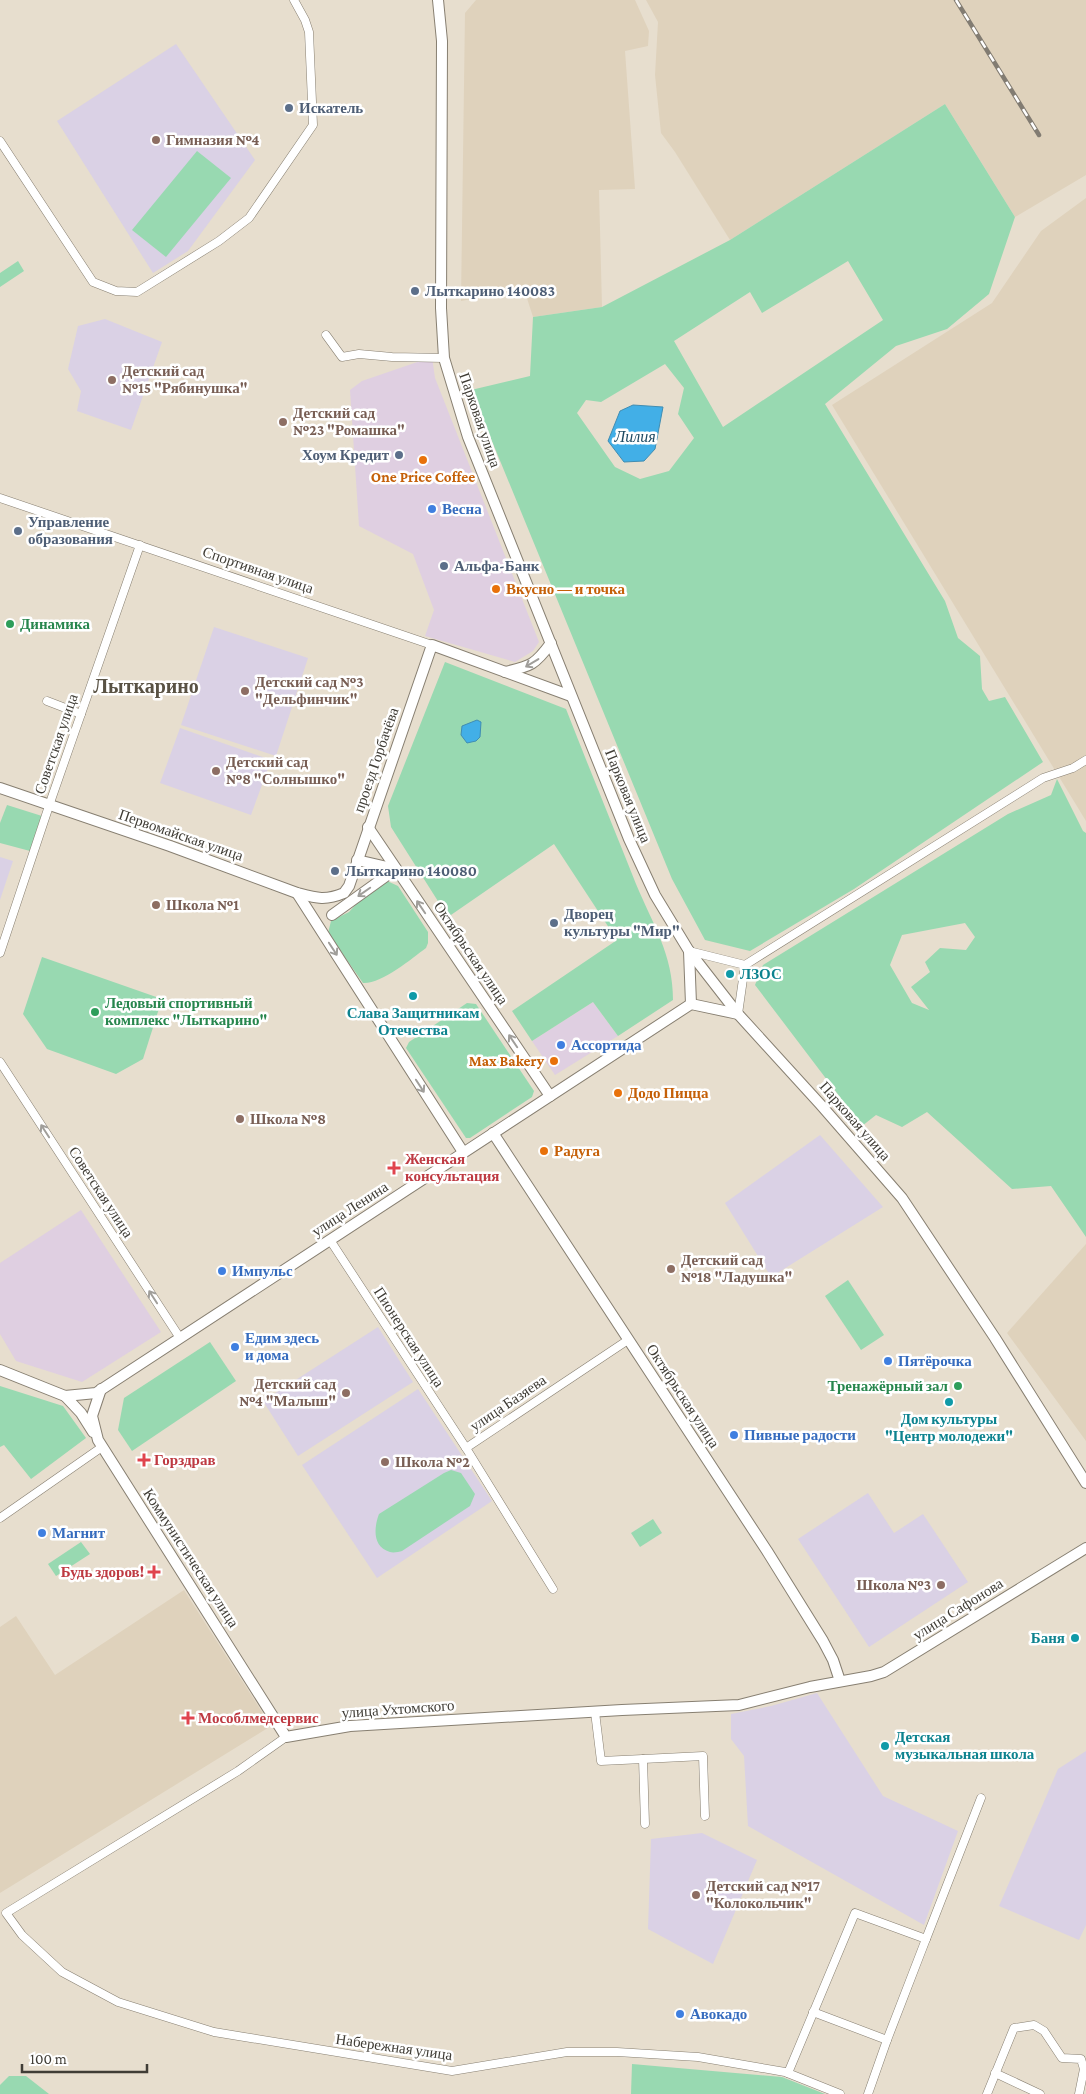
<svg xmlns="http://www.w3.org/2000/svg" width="1086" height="2094" font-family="'Crimson Pro',serif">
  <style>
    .commercial { fill: #dfcfe1 }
    .built { fill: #dfd2bc }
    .education { fill: #dad1e5 }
    .green { fill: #98d9b1; fill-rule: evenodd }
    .water { fill: #42afe7; stroke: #418db2 }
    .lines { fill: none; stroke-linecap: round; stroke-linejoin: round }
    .street-casing { stroke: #877f71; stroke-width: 9 }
    .secondary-casing { stroke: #877f71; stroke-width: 12 }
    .street { stroke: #fff; stroke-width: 8 }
    .secondary { stroke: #fff; stroke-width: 10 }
    .rail-casing { stroke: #827c72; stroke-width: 4.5 }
    .rail { stroke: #fff; stroke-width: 2.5; stroke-dasharray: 8; stroke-linecap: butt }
    .oneway { stroke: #a09e9a }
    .service-dot { fill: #5c6f8a; stroke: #fff; stroke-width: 2 }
    .education-dot { fill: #8d6e63; stroke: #fff; stroke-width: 2 }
    .food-dot { fill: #e8710a; stroke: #fff; stroke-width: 2 }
    .shop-dot { fill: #3f7fe0; stroke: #fff; stroke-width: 2 }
    .leisure-dot { fill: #2e9e5b; stroke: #fff; stroke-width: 2 }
    .culture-dot { fill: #0f9aa8; stroke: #fff; stroke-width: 2 }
    .health-dot { fill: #e0444e; stroke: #fff; stroke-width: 2 }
    .labels { text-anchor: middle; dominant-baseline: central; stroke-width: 5; stroke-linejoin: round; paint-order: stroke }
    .service-label { font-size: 15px; font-weight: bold; fill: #4e5e75; stroke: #fff; text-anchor: start }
    .education-label { font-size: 15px; font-weight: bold; fill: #785e54; stroke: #fff; text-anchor: start }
    .street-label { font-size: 15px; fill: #403d36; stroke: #fff }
    .food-label { font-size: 15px; font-weight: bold; fill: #c56008; stroke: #fff; text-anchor: start }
    .shop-label { font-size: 15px; font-weight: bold; fill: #366cbe; stroke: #fff; text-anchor: start }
    .leisure-label { font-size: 15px; font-weight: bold; fill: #27864d; stroke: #fff; text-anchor: start }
    .culture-label { font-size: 15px; font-weight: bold; fill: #0d838f; stroke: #fff; text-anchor: start }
    .health-label { font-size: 15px; font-weight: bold; fill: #be3a42; stroke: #fff; text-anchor: start }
    .water-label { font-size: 16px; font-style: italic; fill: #1f4b63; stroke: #fff }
    .district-label { font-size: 20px; font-weight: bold; fill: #595244; stroke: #fff }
  </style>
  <rect width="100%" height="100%" fill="#e7dece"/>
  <g class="commercial">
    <polygon points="432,357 435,378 539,642 533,651 515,662 425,636 434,610 413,554 359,526 350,390 362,381"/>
    <polygon points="593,1002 618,1036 555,1075 532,1041"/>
    <polygon points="81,1210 161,1332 82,1382 16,1361 0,1334 0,1263"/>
  </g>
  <g class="built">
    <polygon points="476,0 635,0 649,31 648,46 625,51 635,189 599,190 602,307 533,317 524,289 461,301 465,13"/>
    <polygon points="646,0 1086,0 1086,175 1015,217 945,104 730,240 675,152 661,133 655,75 658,22"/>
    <polygon points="1086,198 1086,821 832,405 992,303 1041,231"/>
    <polygon points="1086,1244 1086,1441 1007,1333"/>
    <polygon points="184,1590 271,1726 0,1893 0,1627 16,1616 55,1675"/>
  </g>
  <g class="education">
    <polygon points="176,44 255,160 188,251 153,273 57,121"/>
    <polygon points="105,319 162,342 131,430 77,411 81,391 68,369 78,326"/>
    <polygon points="214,627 308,658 276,756 181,725"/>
    <polygon points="180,728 271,760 251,815 160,783"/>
    <polygon points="0,857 13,861 0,900"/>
    <polygon points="820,1135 883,1207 771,1277 725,1203"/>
    <polygon points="378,1327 413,1382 298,1456 263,1401"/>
    <polygon points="418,1389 492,1501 377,1578 302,1465"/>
    <polygon points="868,1493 894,1533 923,1514 968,1582 869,1647 798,1539"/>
    <polygon points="817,1693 883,1796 958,1831 924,1925 748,1826 744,1756 731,1739 731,1714 771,1706"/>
    <polygon points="1086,1751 1086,1925 1079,1940 999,1906 1058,1769"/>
    <polygon points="702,1833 757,1860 713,1964 648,1929 651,1839"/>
  </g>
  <g class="green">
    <path d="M945,104L1015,217L989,294L947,329L896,346L825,404L945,601L958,638L980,656L982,689L989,701L1005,697L1043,762L854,889L750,951L705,940L672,879L471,390L530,376L533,317L602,307L730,240ZM848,261L883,320L723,427L674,341L750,292L762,313ZM665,364L684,388L678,414L694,438L669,471L640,479L615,467L577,413L586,400L601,402Z"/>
    <polygon points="197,151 231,178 166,257 132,230"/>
    <polygon points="18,261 24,271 0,287 0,273"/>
    <path d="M445,662L566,709C589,768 613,826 636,884C653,925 673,954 673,1000L618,1036L593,1002L532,1041L512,1011L617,940L554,844L448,917L391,827L388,806Z"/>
    <path d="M1057,779L1083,831L1086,833V1237L1051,1186L1012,1189L927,1112L902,1127L876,1115L862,1126L755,985L763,965L1008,814L1051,795ZM965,923L975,937L966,950L940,948L925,962L930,972L911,987L929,1010L912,1003L890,965L902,935Z"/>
    <polygon points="7,805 42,816 30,851 0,843 0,823"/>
    <path d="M385,880L398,886L428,932V943L426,948C411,959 382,984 363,983L328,933L331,921L349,912L374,885Z"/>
    <polygon points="42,957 162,999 143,1059 116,1074 47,1049 23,1014"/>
    <polygon points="467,1003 476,1004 534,1091 532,1097 470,1138 466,1138 406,1048 409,1042"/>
    <polygon points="848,1280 884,1335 861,1350 825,1296"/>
    <polygon points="210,1342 236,1381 132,1451 118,1430 124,1398"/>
    <polygon points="0,1386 63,1406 86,1438 31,1479 4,1445 0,1447"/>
    <path d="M451,1470L461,1473L475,1494L470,1506L402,1551C399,1552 393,1553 390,1552C372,1547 374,1527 379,1514L444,1473Z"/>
    <polygon points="653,1519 662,1533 640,1547 631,1533"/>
    <polygon points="81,1542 90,1554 56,1576 48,1564"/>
    <polygon points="632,2064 782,2077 825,2094 631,2094"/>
    <polygon points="9,2076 26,2076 49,2094 0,2094 0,2085"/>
  </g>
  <g class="water">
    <polygon points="633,405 663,407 655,449 644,461 624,462 608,441 620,411"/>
    <polygon points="477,720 481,722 480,737 476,741 467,743 461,735 462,726"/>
  </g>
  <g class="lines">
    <g class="street-casing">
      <g id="street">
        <polyline points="0,141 93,282 116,291 137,292 219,241 249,218 313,125 309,32 305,20 294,0"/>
        <polyline points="326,335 342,357 359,354 392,357 444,358"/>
        <polyline points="0,498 432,645"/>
        <polyline points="47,701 81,714"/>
        <polyline points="689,951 745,965 1043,778 1073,768 1086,760"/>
        <polyline points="0,953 52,797 140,545"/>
        <polyline points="738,1014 745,965"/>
        <polyline points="0,1062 180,1338"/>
        <polyline points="330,1240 466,1448"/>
        <polyline points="0,1518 102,1447"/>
        <polyline points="553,1589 466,1448 628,1340"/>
        <polyline points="595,1712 601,1761 643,1759 645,1824"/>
        <polyline points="286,1737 238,1771 6,1913 22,1935 62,1972 118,2002 214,2032 452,2071 567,2052 617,2052 698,2057 785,2072 840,2094"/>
        <polyline points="643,1759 703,1756 705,1816"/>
        <polyline points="813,2012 887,2040 868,2094"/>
        <polyline points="887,2040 926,1939"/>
        <polyline points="788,2073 855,1913 926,1939 981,1798"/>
        <polyline points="995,2073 1040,2094"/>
        <polyline points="987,2094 1014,2028 1034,2025 1044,2031 1062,2058 1081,2059 1084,2069 1079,2094"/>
      </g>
    </g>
    <g class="secondary-casing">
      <g id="secondary">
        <polyline points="438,0 442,41 441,308 444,358 468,437 629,839 655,895 689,951 738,1014 820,1104 902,1198 995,1338 1086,1483"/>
        <path d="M505,672C531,666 535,665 551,643"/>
        <path d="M0,788L170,846L297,893C316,898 325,901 344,893L349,886L432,645L571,696"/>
        <polyline points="368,827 550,1096"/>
        <polyline points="357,860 396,869"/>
        <polyline points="297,893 463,1152"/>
        <polyline points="332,915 396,869"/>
        <polyline points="689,951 691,1004"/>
        <polyline points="493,1133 767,1551 823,1641 833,1660 840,1681"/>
        <polyline points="0,1370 65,1396 96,1393 691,1004 738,1014"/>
        <polyline points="101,1389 92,1416 98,1440 286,1737 350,1726 622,1710 739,1705 810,1687 871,1676 884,1672 1086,1548"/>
        <polyline points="65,1396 81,1413 93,1432"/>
      </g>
    </g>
    <use href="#street" class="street"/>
    <use href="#secondary" class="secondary"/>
    <g class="rail-casing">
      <polyline id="rail" points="956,0 1039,135"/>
    </g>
    <use href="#rail" class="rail"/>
  </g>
  <defs><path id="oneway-shaft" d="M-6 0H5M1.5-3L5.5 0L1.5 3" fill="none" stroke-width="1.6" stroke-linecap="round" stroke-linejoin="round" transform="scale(1.25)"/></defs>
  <g class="oneway">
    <use href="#oneway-shaft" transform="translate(532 663) rotate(149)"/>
    <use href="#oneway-shaft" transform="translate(364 892) rotate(145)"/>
    <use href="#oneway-shaft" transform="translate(421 907) rotate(-124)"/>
    <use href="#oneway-shaft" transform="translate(333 949) rotate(57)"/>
    <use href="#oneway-shaft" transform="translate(513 1041) rotate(-124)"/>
    <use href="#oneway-shaft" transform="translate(420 1086) rotate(57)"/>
    <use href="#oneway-shaft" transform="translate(45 1131) rotate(-123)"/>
    <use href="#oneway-shaft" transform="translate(153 1297) rotate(-123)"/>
  </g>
  <g class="service-dot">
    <circle cx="289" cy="108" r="5"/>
    <circle cx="415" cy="291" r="5"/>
    <circle cx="399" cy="455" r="5"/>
    <circle cx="18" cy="531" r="5"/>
    <circle cx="444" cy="566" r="5"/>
    <circle cx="335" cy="871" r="5"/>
    <circle cx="554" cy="923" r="5"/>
  </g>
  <g class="education-dot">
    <circle cx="156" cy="140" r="5"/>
    <circle cx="112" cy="380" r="5"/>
    <circle cx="283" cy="422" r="5"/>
    <circle cx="245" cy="691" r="5"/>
    <circle cx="216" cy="771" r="5"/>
    <circle cx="156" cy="905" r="5"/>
    <circle cx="240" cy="1119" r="5"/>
    <circle cx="671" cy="1269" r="5"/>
    <circle cx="346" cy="1393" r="5"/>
    <circle cx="385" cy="1462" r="5"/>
    <circle cx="941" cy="1585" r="5"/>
    <circle cx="696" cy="1895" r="5"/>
  </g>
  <g class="food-dot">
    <circle cx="423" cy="460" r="5"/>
    <circle cx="496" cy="589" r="5"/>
    <circle cx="554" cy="1061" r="5"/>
    <circle cx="618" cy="1093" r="5"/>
    <circle cx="544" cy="1151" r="5"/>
  </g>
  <g class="shop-dot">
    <circle cx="432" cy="509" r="5"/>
    <circle cx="561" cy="1045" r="5"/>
    <circle cx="222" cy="1271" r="5"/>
    <circle cx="235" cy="1347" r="5"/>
    <circle cx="888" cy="1361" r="5"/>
    <circle cx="734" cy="1435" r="5"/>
    <circle cx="42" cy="1533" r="5"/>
    <circle cx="680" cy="2014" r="5"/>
  </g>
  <g class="leisure-dot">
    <circle cx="10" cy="624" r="5"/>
    <circle cx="95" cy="1012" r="5"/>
    <circle cx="958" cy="1386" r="5"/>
  </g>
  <g class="culture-dot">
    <circle cx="730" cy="974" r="5"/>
    <circle cx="413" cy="996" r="5"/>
    <circle cx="949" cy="1402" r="5"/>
    <circle cx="1075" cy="1638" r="5"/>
    <circle cx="885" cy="1746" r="5"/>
  </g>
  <g class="health-dot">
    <path d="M391.5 1160.5h5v5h5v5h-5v5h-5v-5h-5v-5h5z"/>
    <path d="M141.5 1452.5h5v5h5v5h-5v5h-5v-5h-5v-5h5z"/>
    <path d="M151.5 1564.5h5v5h5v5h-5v5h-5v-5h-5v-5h5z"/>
    <path d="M185.5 1710.5h5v5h5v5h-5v5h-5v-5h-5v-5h5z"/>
  </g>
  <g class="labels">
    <g class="service-label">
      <text x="299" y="108">Искатель</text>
      <text x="425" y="291">Лыткарино 140083</text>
      <text x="389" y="455" text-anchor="end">Хоум Кредит</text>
      <text x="28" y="522">Управление<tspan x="28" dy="17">образования</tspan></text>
      <text x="454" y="566">Альфа-Банк</text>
      <text x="345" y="871">Лыткарино 140080</text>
      <text x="564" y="914">Дворец<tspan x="564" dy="17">культуры "Мир"</tspan></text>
    </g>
    <g class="education-label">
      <text x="166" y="140">Гимназия №4</text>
      <text x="122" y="371">Детский сад<tspan x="122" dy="17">№15 "Рябинушка"</tspan></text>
      <text x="293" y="413">Детский сад<tspan x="293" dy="17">№23 "Ромашка"</tspan></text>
      <text x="255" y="682">Детский сад №3<tspan x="255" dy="17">"Дельфинчик"</tspan></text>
      <text x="226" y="762">Детский сад<tspan x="226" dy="17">№8 "Солнышко"</tspan></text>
      <text x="166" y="905">Школа №1</text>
      <text x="250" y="1119">Школа №8</text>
      <text x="681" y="1260">Детский сад<tspan x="681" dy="17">№18 "Ладушка"</tspan></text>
      <text x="336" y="1384" text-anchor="end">Детский сад<tspan x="336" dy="17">№4 "Малыш"</tspan></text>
      <text x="395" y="1462">Школа №2</text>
      <text x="931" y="1585" text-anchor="end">Школа №3</text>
      <text x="706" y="1886">Детский сад №17<tspan x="706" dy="17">"Колокольчик"</tspan></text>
    </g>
    <g class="street-label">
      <text transform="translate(480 420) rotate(71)">Парковая улица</text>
      <text transform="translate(258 570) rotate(19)">Спортивная улица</text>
      <text transform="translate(56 744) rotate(-71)">Советская улица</text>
      <text transform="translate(376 760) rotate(-71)">проезд Горбачёва</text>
      <text transform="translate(628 796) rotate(68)">Парковая улица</text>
      <text transform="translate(181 835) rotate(19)">Первомайская улица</text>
      <text transform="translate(471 953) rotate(56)">Октябрьская улица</text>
      <text transform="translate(855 1121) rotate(49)">Парковая улица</text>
      <text transform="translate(101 1192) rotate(57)">Советская улица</text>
      <text transform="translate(350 1209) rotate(-33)">улица Ленина</text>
      <text transform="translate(409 1337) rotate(57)">Пионерская улица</text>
      <text transform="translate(683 1396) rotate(57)">Октябрьская улица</text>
      <text transform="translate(508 1403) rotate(-34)">улица Базяева</text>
      <text transform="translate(191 1558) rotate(57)">Коммунистическая улица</text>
      <text transform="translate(958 1609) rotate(-32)">улица Сафонова</text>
      <text transform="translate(398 1709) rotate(-4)">улица Ухтомского</text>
      <text transform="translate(394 2047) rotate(8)">Набережная улица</text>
    </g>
    <g class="food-label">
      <text x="423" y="477" text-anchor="middle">One Price Coffee</text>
      <text x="506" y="589">Вкусно — и точка</text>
      <text x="544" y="1061" text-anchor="end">Max Bakery</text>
      <text x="628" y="1093">Додо Пицца</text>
      <text x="554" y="1151">Радуга</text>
    </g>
    <g class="shop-label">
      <text x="442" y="509">Весна</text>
      <text x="571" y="1045">Ассортида</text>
      <text x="232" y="1271">Импульс</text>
      <text x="245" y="1338">Едим здесь<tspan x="245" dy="17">и дома</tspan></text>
      <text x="898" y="1361">Пятёрочка</text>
      <text x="744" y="1435">Пивные радости</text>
      <text x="52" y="1533">Магнит</text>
      <text x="690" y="2014">Авокадо</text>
    </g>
    <g class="leisure-label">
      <text x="20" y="624">Динамика</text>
      <text x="105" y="1003">Ледовый спортивный<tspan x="105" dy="17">комплекс "Лыткарино"</tspan></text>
      <text x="948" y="1386" text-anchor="end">Тренажёрный зал</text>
    </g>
    <g class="culture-label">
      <text x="740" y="974">ЛЗОС</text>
      <text x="413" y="1013" text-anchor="middle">Слава Защитникам<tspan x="413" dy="17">Отечества</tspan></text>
      <text x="949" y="1419" text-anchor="middle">Дом культуры<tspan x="949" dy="17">"Центр молодежи"</tspan></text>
      <text x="1065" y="1638" text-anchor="end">Баня</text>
      <text x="895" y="1737">Детская<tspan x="895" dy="17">музыкальная школа</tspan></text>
    </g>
    <g class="health-label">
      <text x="405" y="1159">Женская<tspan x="405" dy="17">консультация</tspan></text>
      <text x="154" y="1460">Горздрав</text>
      <text x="144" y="1572" text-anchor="end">Будь здоров!</text>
      <text x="198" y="1718">Мособлмедсервис</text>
    </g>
    <g class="water-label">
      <text x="635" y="436">Лилия</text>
    </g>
    <g class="district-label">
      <text x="146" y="686">Лыткарино</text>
    </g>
  </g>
  <path d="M22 2064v8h125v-8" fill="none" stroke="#403d36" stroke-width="2.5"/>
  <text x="30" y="2064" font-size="15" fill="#403d36" stroke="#ffffff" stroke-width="4" paint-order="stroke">100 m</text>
</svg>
